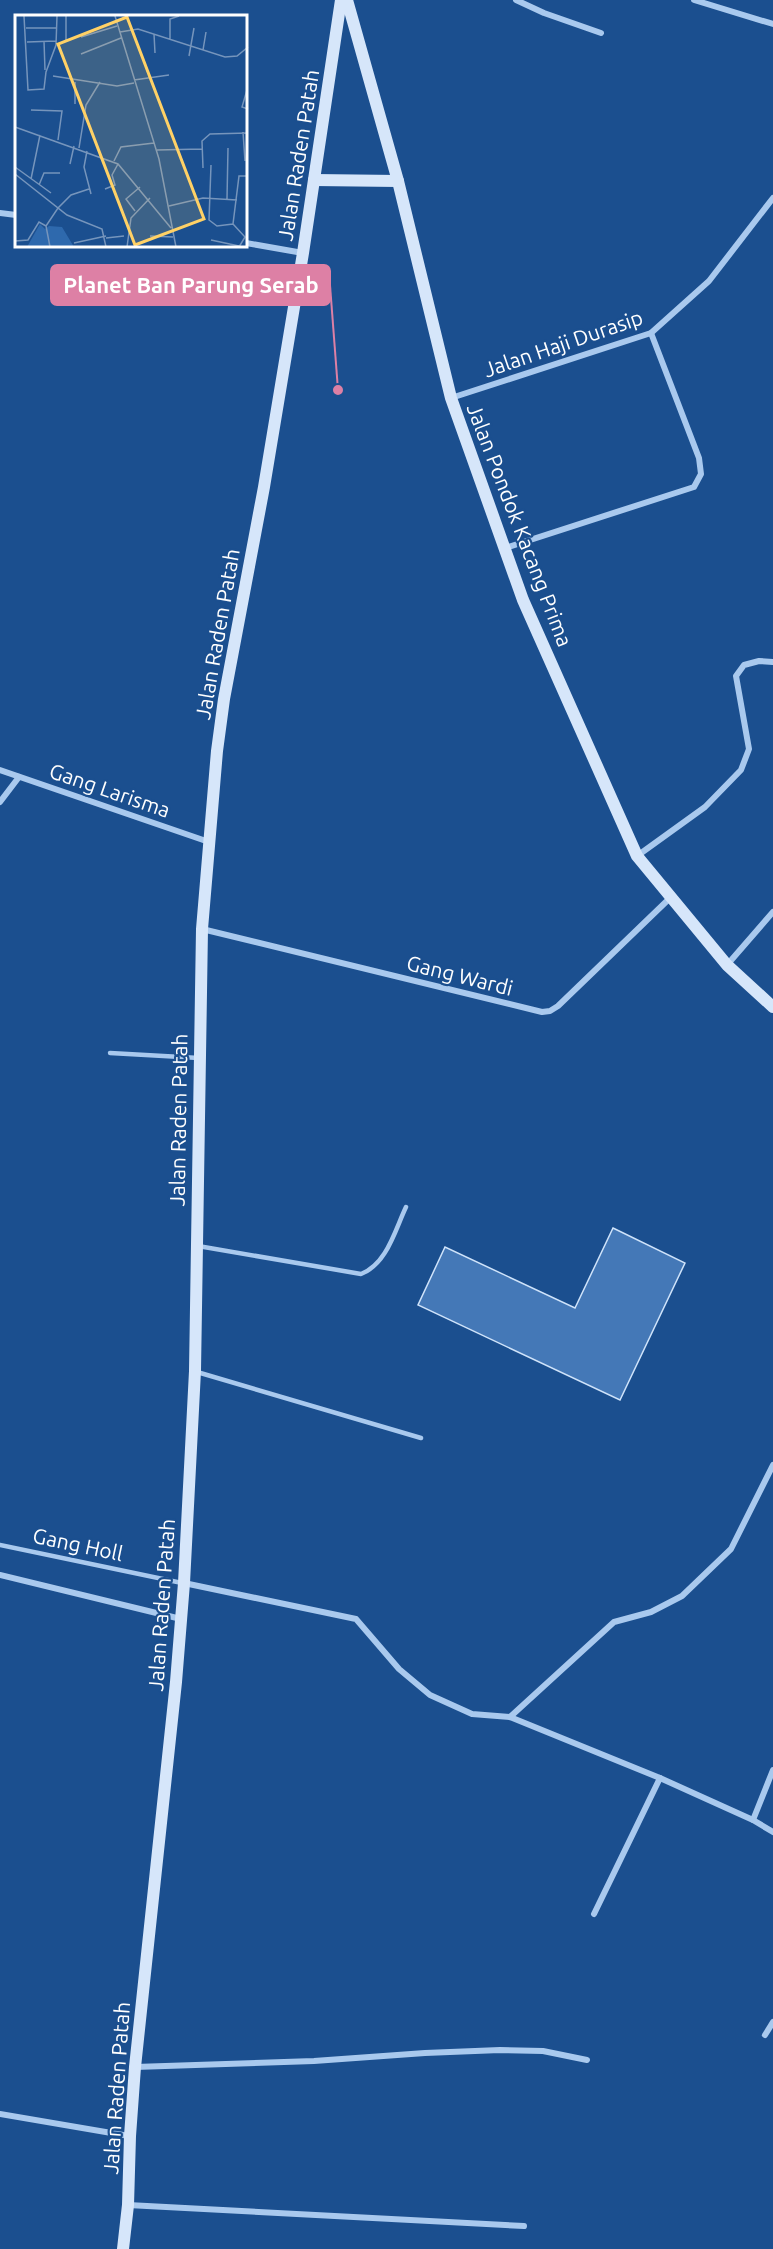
<svg xmlns="http://www.w3.org/2000/svg" width="773" height="2249" font-family="Ubuntu,sans-serif">
  <style>
    .building { fill: #4478b7; stroke: #cfe3fa; stroke-width: 1.5 }
    .lines { fill: none; stroke-linecap: round; stroke-linejoin: round }
    .lane { stroke: #a9c9ee; stroke-width: 4.5 }
    .street { stroke: #a9c9ee; stroke-width: 6 }
    .secondary { stroke: #d6e6fa; stroke-width: 12 }
    .labels { text-anchor: middle; dominant-baseline: central; stroke-width: 4.5; stroke-linejoin: round; paint-order: stroke }
    .street-label { font-size: 21px; fill: #fff; stroke: #1b4f8f }
    .inset-road { fill: none; stroke: #7695bc; stroke-width: 1.5 }
    .view { fill: #ffd166; fill-opacity: 0.15; stroke: #ffd166; stroke-width: 3 }
    .inset-edge { fill: none; stroke: #fff; stroke-width: 3 }
    .leader { fill: none; stroke: #dd80a5; stroke-width: 2 }
    .callout-dot { fill: #dd80a5; stroke: #1b4f8f; stroke-width: 2 }
    .callout { fill: #dd80a5; stroke: #dd80a5; stroke-width: 2 }
    .callout-label { font-size: 22px; text-anchor: middle; font-weight: bold; fill: #fff }
  </style>
  <rect width="100%" height="100%" fill="#1b4f8f"/>
  <polygon class="building" points="613,1228 685,1263 620,1400 418,1305 445,1247 575,1308"/>
  <g class="lines">
    <g class="lane">
      <polyline points="110,1053 199,1058"/>
      <path d="M198,1246L361,1274C387,1264 395,1230 406,1207"/>
      <polyline points="197,1372 421,1438"/>
      <polyline points="0,1545 182,1583"/>
    </g>
    <g class="street">
      <polyline points="516,0 544,13 601,33"/>
      <polyline points="694,0 773,24"/>
      <polyline points="0,213 16,215"/>
      <polyline points="246,243 303,253"/>
      <polyline points="451,398 651,333 709,281 773,198"/>
      <polyline points="505,548 694,487 701,474 699,458 651,333"/>
      <polyline points="0,770 209,842"/>
      <polyline points="0,802 19,777"/>
      <polyline points="637,856 705,807 741,770 749,749 736,676 744,665 759,661 773,662"/>
      <polyline points="202,929 542,1012 550,1011 558,1006 670,898"/>
      <polyline points="727,965 773,912"/>
      <polyline points="0,1575 181,1619"/>
      <polyline points="184,1583 356,1619 399,1669 430,1695 472,1714 510,1717 660,1778 753,1820 773,1832"/>
      <polyline points="510,1717 614,1622 651,1612 682,1596 731,1549 773,1465"/>
      <polyline points="753,1820 773,1770"/>
      <polyline points="594,1914 660,1778"/>
      <polyline points="765,2035 773,2022"/>
      <polyline points="135,2067 314,2061 425,2053 500,2050 543,2051 587,2060"/>
      <polyline points="0,2114 129,2136"/>
      <polyline points="128,2205 524,2226"/>
    </g>
    <g class="secondary">
      <polyline points="347,0 398,181 451,398 523,600 637,856 727,965 773,1007"/>
      <polyline points="314,180 398,181"/>
      <polyline points="123,2249 128,2205 130,2136 135,2067 176,1682 184,1583 195,1371 202,929 217,751 224,699 264,487 303,253 341,0"/>
    </g>
  </g>
  <g class="labels">
    <g class="street-label">
      <text transform="translate(298 155) rotate(-81)">Jalan Raden Patah</text>
      <text transform="translate(563 343) rotate(-19)">Jalan Haji Durasip</text>
      <text transform="translate(520 525) rotate(69)">Jalan Pondok Kacang Prima</text>
      <text transform="translate(217 634) rotate(-80)">Jalan Raden Patah</text>
      <text transform="translate(110 790) rotate(19)">Gang Larisma</text>
      <text transform="translate(460 975) rotate(14)">Gang Wardi</text>
      <text transform="translate(178 1120) rotate(-89)">Jalan Raden Patah</text>
      <text transform="translate(78 1544) rotate(12)">Gang Holl</text>
      <text transform="translate(161 1605) rotate(-86)">Jalan Raden Patah</text>
      <text transform="translate(116 2088) rotate(-86)">Jalan Raden Patah</text>
    </g>
  </g>
  <g transform="translate(15 15)">
    <rect width="232" height="232" fill="#1b4f8f"/>
    <path d="M25,209L30,214L34,211L47,212L59,232H12Z" fill="#2e69ad"/>
    <path class="inset-road" d="M9,1L13,75L29,74L31,57L41,30L42,1M100,1L144,144L161,232M11,13H42M105,17L123,14L210,42L222,41L233,32M139,19L140,38M66,22L102,11M155,24V4L164,1M29,26L30,55M51,26V1M12,27L41,26M188,35L191,17M66,39L106,23M174,41L179,13M38,61L102,71L119,68M119,65L154,60M60,67V89M232,75L227,92L233,94M16,95L47,96L43,125M0,112L103,149L156,213M228,117L230,146M64,133L71,90L85,67M142,135L187,134M72,136L69,152L76,179M99,146L106,132L139,128M55,149L59,131M196,150L194,205L202,211L218,209M0,152L36,178M188,153L187,126L195,119L233,118M0,159L52,200L87,214L91,232M16,164L25,120M24,170L29,158H45M90,174L100,170L97,160L103,149M212,184L213,133M154,191L188,183L222,185M120,196L111,184L125,172M218,209L224,161H233M218,209L230,222L224,232M135,221L158,222M91,223L109,221M196,225L224,231M0,226L13,225L24,207L31,211M59,228L91,221M35,232L31,211L43,193L56,180L74,174M112,232L116,203L135,183"/>
    <path class="view" d="M112,2L189,204L120,230L43,29Z"/>
    <rect width="232" height="232" class="inset-edge"/>
  </g>
  <path class="leader" d="M338 390L330 285"/>
  <circle class="callout-dot" cx="338" cy="390" r="6"/>
  <rect class="callout" x="51" y="265" width="279" height="40" rx="6"/>
  <g class="callout-label">
    <text x="191" y="293">Planet Ban Parung Serab</text>
  </g>
</svg>
